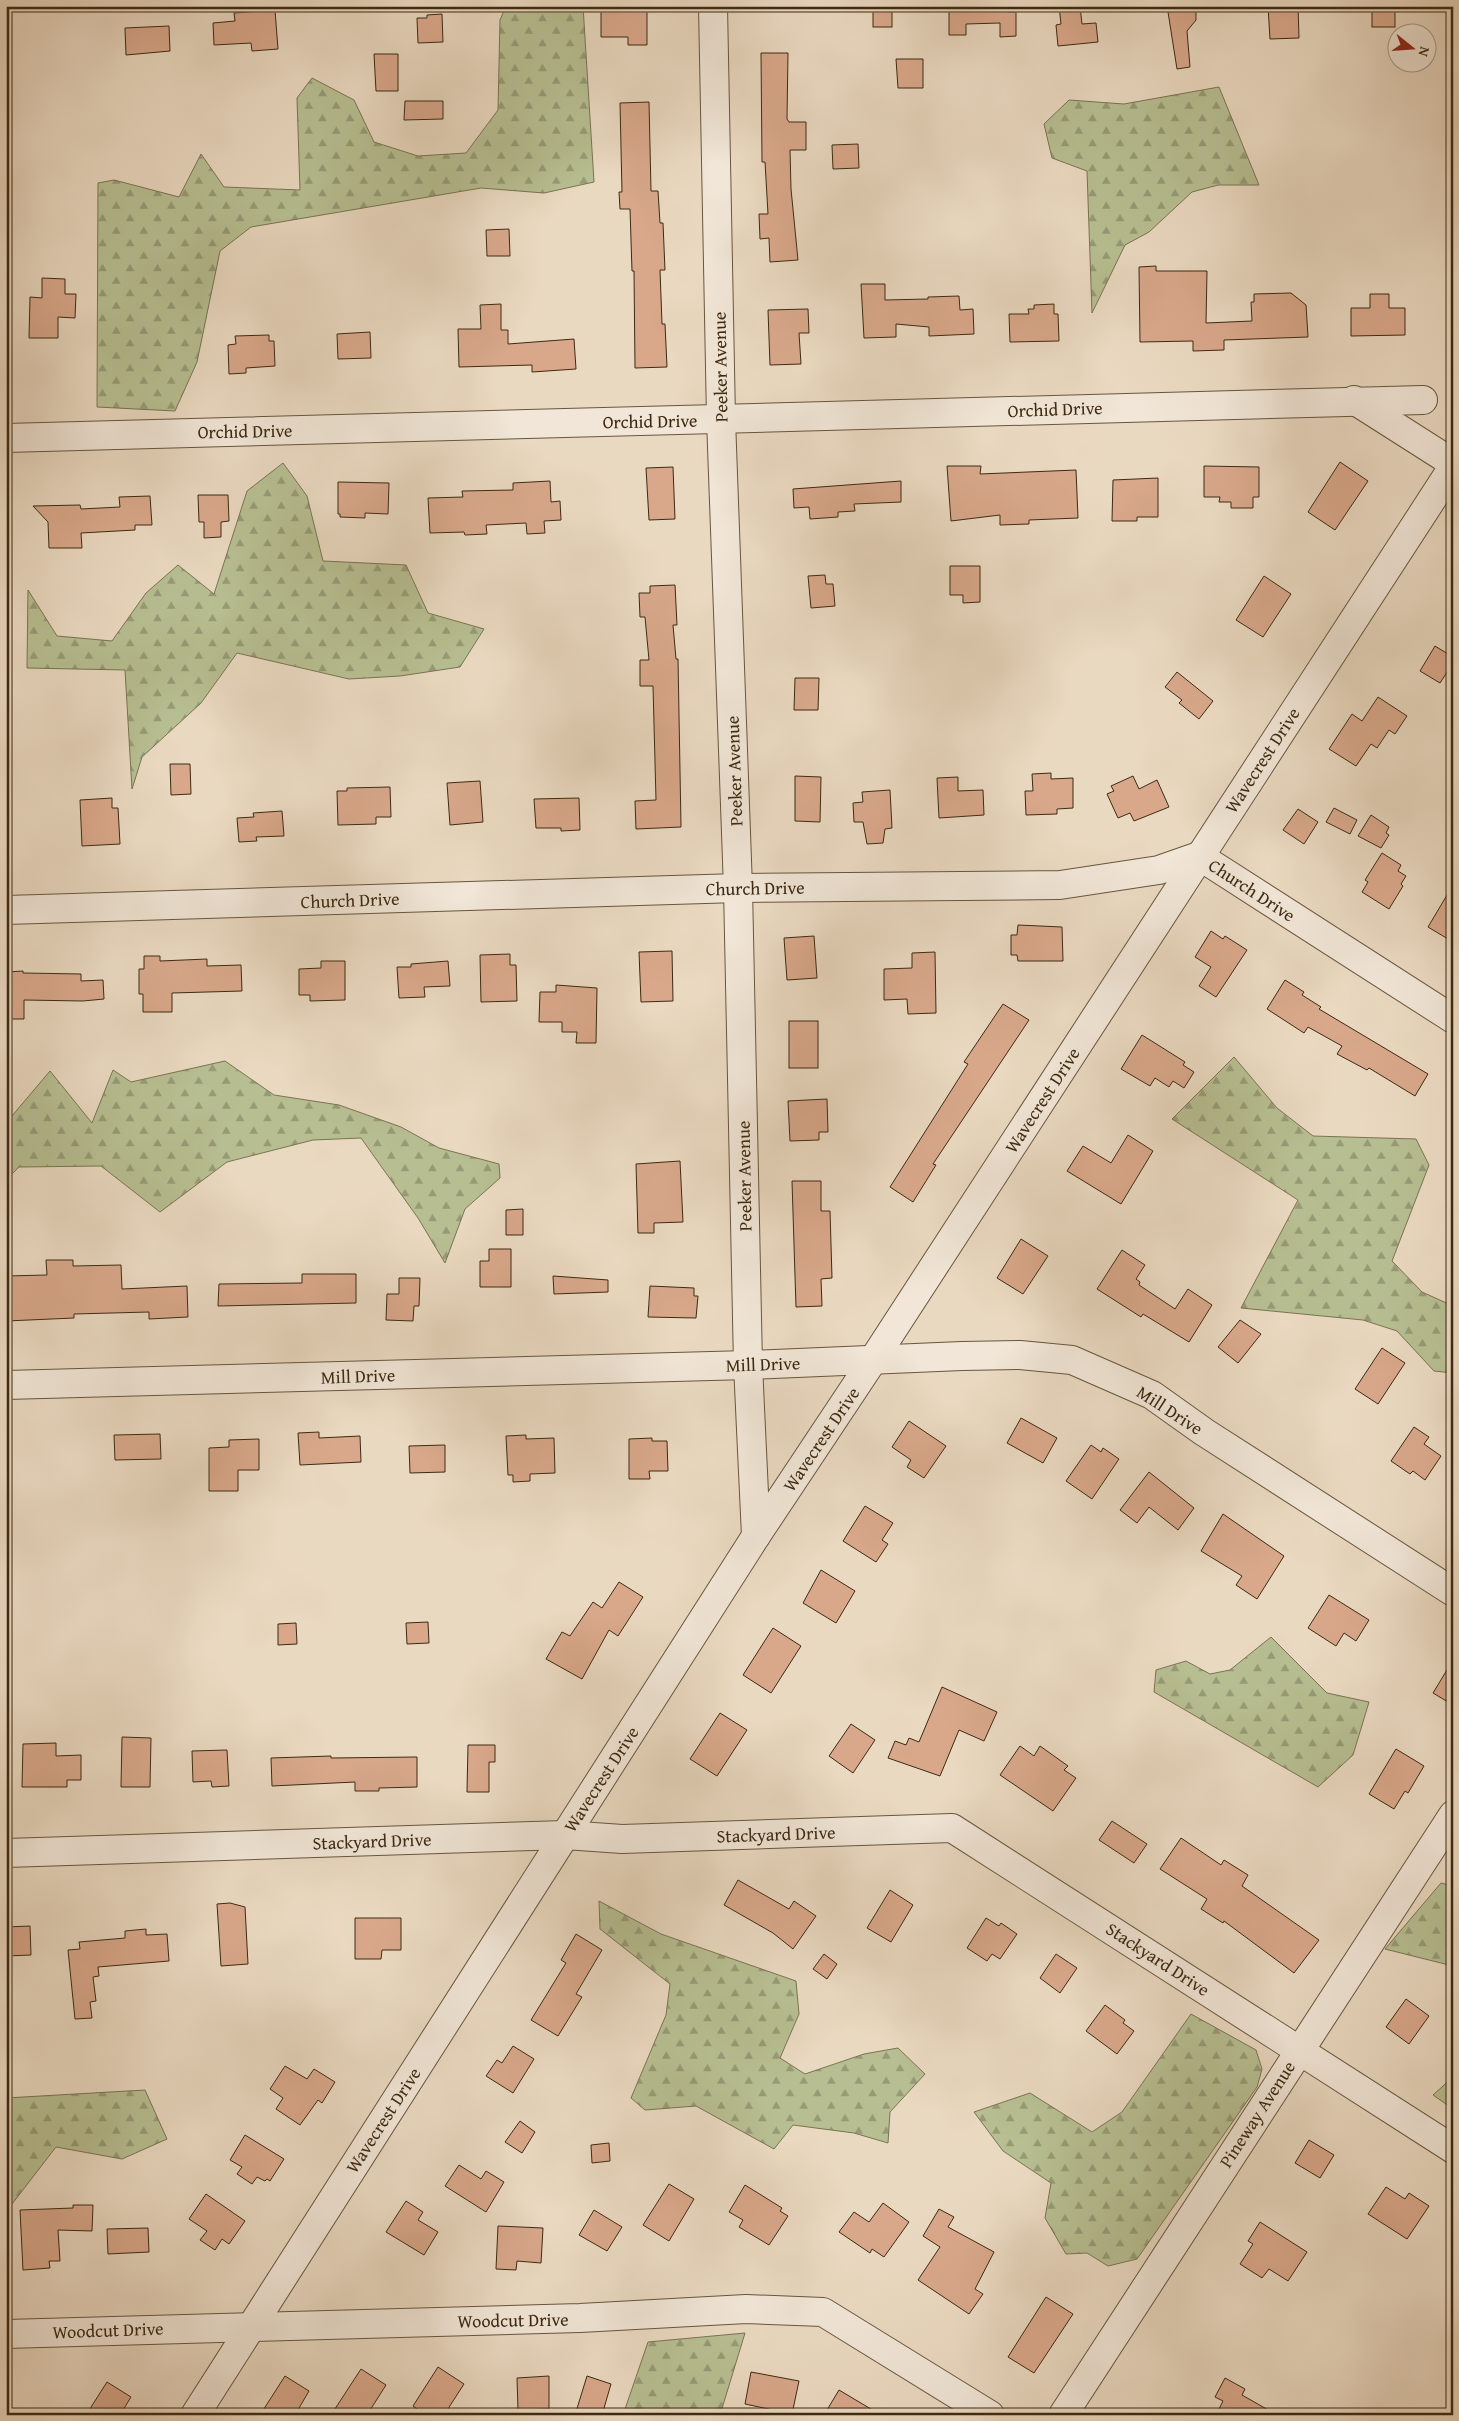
<svg xmlns="http://www.w3.org/2000/svg" width="1459" height="2421" font-family="'Gentium Book Plus',serif">
  <style>
    .forest { fill: url(#forest-firs); stroke: #7a7452 }
    .building { fill: #d9a88b; stroke: #3d2a12 }
    .lines { fill: none; stroke-linecap: round; stroke-linejoin: round }
    .minor-casing { stroke: #68563e; stroke-width: 30 }
    .minor { stroke: #f1e6d7; stroke-width: 28 }
    .labels { text-anchor: middle; dominant-baseline: central; stroke-width: 4; stroke-linejoin: round; paint-order: stroke }
    .street-label { font-size: 18px; fill: #3d2a12; stroke: #f1e6d7 }
  </style>
  <defs>
    <pattern id="forest-firs" width="22" height="20" patternUnits="userSpaceOnUse" patternTransform="scale(1.25)"><rect width="22" height="20" fill="#b7bf92"/><path d="M5 1l3.5 6h-7zM16 11l3.5 6h-7z" fill="#969b76"/></pattern>
  </defs>
  <rect width="100%" height="100%" fill="#ead9c1"/>
  <filter id="stains"><feTurbulence type="fractalNoise" baseFrequency=".004" numOctaves="4"/><feColorMatrix values="0 0 0 0 .2 0 0 0 0 .09 0 0 0 0 .02 0 0 0 .5 -.17"/></filter>
  <radialGradient id="worn" r=".72"><stop offset=".6" stop-color="#630" stop-opacity="0"/><stop offset="1" stop-color="#630" stop-opacity=".3"/></radialGradient>
  <g class="forest">
    <polygon points="506,6 583,6 594,182 544,193 481,188 251,227 220,251 197,362 175,411 97,407 98,183 114,180 179,197 201,154 224,187 300,190 297,98 312,78 354,100 374,142 418,156 466,153 498,110 500,20"/>
    <polygon points="1219,87 1259,185 1218,185 1192,192 1149,232 1125,245 1092,313 1087,171 1052,158 1044,124 1069,100 1124,104"/>
    <polygon points="283,463 307,496 323,561 406,565 428,613 484,629 460,667 400,676 349,679 237,653 201,703 142,757 132,789 125,670 27,668 28,590 57,636 112,641 146,593 178,565 214,594 247,491"/>
    <polygon points="1234,1057 1277,1108 1313,1136 1416,1139 1429,1165 1392,1261 1422,1292 1453,1306 1453,1373 1434,1371 1397,1331 1363,1320 1241,1308 1298,1200 1172,1119"/>
    <polygon points="225,1061 274,1095 339,1105 401,1127 439,1148 499,1164 500,1178 465,1209 445,1263 418,1218 361,1138 313,1140 227,1162 160,1212 101,1166 19,1167 6,1180 6,1123 50,1071 92,1123 113,1070 131,1082"/>
    <polygon points="1271,1637 1327,1693 1369,1702 1353,1755 1318,1787 1154,1692 1156,1670 1186,1661 1210,1674 1230,1670"/>
    <polygon points="1441,1883 1453,1886 1453,1966 1385,1949"/>
    <polygon points="599,1901 661,1934 796,1981 799,2014 780,2058 805,2074 864,2054 898,2048 925,2074 890,2112 888,2143 854,2133 793,2125 774,2149 696,2106 645,2110 631,2098 666,2015 670,1984 600,1929"/>
    <polygon points="1191,2014 1256,2050 1262,2069 1257,2087 1137,2259 1108,2266 1087,2253 1066,2254 1045,2218 1051,2183 1003,2151 974,2112 1030,2093 1092,2132 1122,2112"/>
    <polygon points="1453,2077 1453,2109 1433,2095"/>
    <polygon points="145,2090 167,2139 122,2159 56,2147 12,2204 6,2203 6,2098"/>
    <polygon points="745,2333 720,2415 623,2415 648,2342"/>
  </g>
  <g class="building">
    <polygon points="601,6 647,6 647,45 628,45 628,37 601,37"/>
    <rect x="873" y="6" width="19" height="21"/>
    <polygon points="949,6 1010,6 1008,12 1016,12 1016,36 1000,37 1000,23 966,24 966,35 949,35"/>
    <polygon points="1059,6 1080,6 1082,24 1096,23 1098,42 1058,46 1056,25 1061,24"/>
    <polygon points="1179,6 1196,6 1196,20 1187,31 1190,67 1177,69 1168,12 1179,11"/>
    <polygon points="1268,6 1298,6 1299,38 1270,39"/>
    <rect x="1372" y="6" width="23" height="21"/>
    <polygon points="275,10 278,49 252,51 251,43 214,45 213,23 235,21 234,13"/>
    <polygon points="442,14 443,42 418,43 417,18 427,18 427,15"/>
    <polygon points="169,26 170,51 126,55 125,28"/>
    <polygon points="761,53 788,53 787,119 789,122 806,122 806,150 790,150 791,189 798,260 770,262 769,238 760,239 759,214 768,214 765,162 762,162"/>
    <polygon points="374,54 398,54 398,91 376,91"/>
    <polygon points="896,59 923,59 923,88 898,88"/>
    <polygon points="405,101 443,101 443,119 404,120"/>
    <polygon points="649,102 651,191 658,191 660,223 663,223 665,270 660,270 662,324 665,324 667,367 635,368 634,271 632,271 630,209 620,209 619,192 622,192 620,103"/>
    <polygon points="858,144 859,168 833,169 832,145"/>
    <polygon points="509,229 510,256 487,256 486,230"/>
    <polygon points="1156,266 1156,271 1207,271 1206,323 1252,321 1251,302 1254,302 1254,294 1291,293 1306,305 1308,337 1224,340 1224,350 1193,351 1193,341 1140,342 1139,267"/>
    <polygon points="42,278 65,279 65,294 76,294 75,318 58,317 58,338 29,338 30,297 42,298"/>
    <polygon points="861,284 885,284 885,300 928,299 928,297 959,296 960,310 973,309 974,334 929,336 929,327 896,324 896,337 864,338"/>
    <polygon points="1370,294 1389,294 1389,308 1405,308 1405,335 1351,336 1351,308 1370,308"/>
    <polygon points="501,304 501,330 508,330 508,344 574,339 576,369 532,372 532,365 459,367 458,329 481,329 480,305"/>
    <polygon points="1054,304 1054,314 1058,314 1059,341 1010,342 1009,314 1029,314 1028,309 1034,309 1034,305"/>
    <polygon points="808,309 809,333 799,333 801,364 770,365 768,310"/>
    <polygon points="370,332 371,358 338,359 337,334"/>
    <polygon points="269,335 269,341 274,341 275,366 246,368 246,373 229,374 228,345 236,344 235,336"/>
    <polygon points="1340,462 1368,481 1335,530 1308,512"/>
    <polygon points="947,466 981,466 980,474 1076,470 1078,518 1029,520 1029,524 1000,525 1000,515 951,521"/>
    <polygon points="1204,466 1259,467 1259,497 1253,497 1253,508 1231,508 1231,502 1219,502 1220,497 1204,497"/>
    <polygon points="673,467 675,519 649,520 646,468"/>
    <polygon points="1158,478 1158,517 1137,517 1137,521 1112,521 1113,480"/>
    <polygon points="550,481 551,502 560,501 561,520 544,521 545,533 527,534 526,523 486,525 487,534 465,535 464,532 430,533 428,498 463,497 462,491 513,490 513,483"/>
    <polygon points="901,481 901,502 854,504 855,511 838,512 838,517 810,519 809,507 794,508 793,489"/>
    <polygon points="338,482 389,483 388,514 365,513 365,518 340,517 340,514 338,514"/>
    <polygon points="198,495 228,495 229,521 221,522 221,537 204,538 204,522 199,522"/>
    <polygon points="150,496 152,525 135,525 135,530 81,533 82,548 49,548 48,522 33,506 80,505 81,509 120,507 119,497"/>
    <polygon points="950,566 980,566 980,602 963,603 963,595 950,595"/>
    <polygon points="825,575 826,584 833,584 835,606 811,608 808,576"/>
    <polygon points="1264,576 1291,594 1263,637 1236,620"/>
    <polygon points="675,585 677,625 673,625 676,659 678,659 681,827 636,829 635,801 656,800 653,686 640,686 640,660 649,660 645,617 640,617 639,593 650,593 650,586"/>
    <polygon points="1435,646 1453,657 1453,663 1440,683 1420,671"/>
    <polygon points="1177,672 1213,701 1199,719 1179,703 1182,700 1165,687"/>
    <polygon points="795,678 819,678 818,710 794,710"/>
    <polygon points="1378,697 1407,716 1395,734 1389,730 1377,748 1371,744 1356,766 1329,749 1352,714 1362,721"/>
    <polygon points="170,764 190,764 191,794 171,795"/>
    <polygon points="1051,773 1051,779 1073,778 1073,808 1057,809 1057,814 1026,815 1025,791 1033,791 1032,774"/>
    <polygon points="795,776 821,777 820,822 795,821"/>
    <polygon points="1133,776 1139,789 1157,780 1169,807 1134,821 1130,813 1118,818 1107,794 1114,791 1111,786"/>
    <polygon points="958,777 958,791 983,790 984,815 939,818 937,778"/>
    <polygon points="480,781 483,822 450,825 447,783"/>
    <polygon points="390,787 391,817 376,817 376,824 338,825 337,791 347,791 347,788"/>
    <polygon points="890,790 892,828 885,829 883,843 867,844 863,822 854,822 853,803 863,802 862,792"/>
    <polygon points="112,798 112,808 118,808 120,844 82,846 80,800"/>
    <polygon points="579,798 580,830 561,831 561,828 536,828 534,799"/>
    <polygon points="1334,808 1357,820 1350,834 1326,822"/>
    <polygon points="1298,809 1318,822 1304,844 1283,830"/>
    <polygon points="282,811 284,836 256,837 257,841 239,842 237,818 254,817 253,813"/>
    <polygon points="1371,815 1389,827 1386,833 1389,835 1381,848 1358,836"/>
    <polygon points="1382,853 1401,865 1398,871 1406,876 1401,884 1403,886 1389,909 1362,892 1368,882 1365,880"/>
    <polygon points="1453,885 1453,942 1428,927"/>
    <polygon points="1018,925 1062,927 1063,961 1018,961 1017,955 1011,955 1011,935 1017,935"/>
    <polygon points="1211,931 1223,939 1225,936 1247,950 1216,997 1199,986 1211,967 1195,957"/>
    <polygon points="814,936 817,978 787,980 784,938"/>
    <polygon points="672,951 673,1001 641,1002 639,952"/>
    <polygon points="935,952 936,1013 908,1014 907,999 884,1000 884,969 912,968 912,953"/>
    <polygon points="510,954 510,965 516,965 517,1001 481,1002 480,955"/>
    <polygon points="144,956 160,956 160,961 207,959 207,966 241,965 242,991 172,993 172,1012 143,1012 143,994 139,994 139,969 144,969"/>
    <polygon points="321,961 345,961 345,1000 310,1001 310,995 299,995 299,969 321,968"/>
    <polygon points="448,961 450,986 424,987 425,997 399,998 397,967 411,967 411,964"/>
    <polygon points="23,971 23,973 81,974 81,981 103,980 104,999 83,1001 24,1000 24,1019 6,1019 6,972"/>
    <polygon points="1285,980 1304,992 1302,995 1321,1007 1319,1009 1428,1074 1415,1096 1369,1068 1367,1070 1337,1054 1342,1046 1308,1027 1304,1033 1267,1009"/>
    <polygon points="556,985 597,988 596,1043 576,1043 577,1032 562,1032 562,1022 539,1022 540,992 556,992"/>
    <polygon points="1003,1004 1029,1020 933,1164 936,1165 913,1202 890,1187 968,1064 964,1062"/>
    <rect x="789" y="1021" width="29" height="47"/>
    <polygon points="1142,1035 1185,1062 1183,1065 1194,1072 1184,1088 1173,1081 1169,1087 1155,1078 1150,1086 1121,1069"/>
    <polygon points="827,1099 828,1132 819,1132 819,1140 790,1141 788,1101"/>
    <polygon points="1128,1135 1153,1151 1121,1204 1067,1171 1083,1146 1111,1163"/>
    <polygon points="680,1161 683,1222 654,1223 654,1233 638,1233 636,1164"/>
    <polygon points="792,1181 821,1181 821,1211 830,1211 832,1278 821,1279 822,1306 796,1307"/>
    <polygon points="523,1209 523,1235 506,1235 506,1210"/>
    <polygon points="1021,1239 1048,1256 1023,1294 997,1278"/>
    <polygon points="489,1249 511,1249 511,1287 480,1287 480,1261 489,1261"/>
    <polygon points="1122,1250 1145,1265 1136,1279 1140,1282 1139,1285 1175,1309 1188,1289 1212,1305 1189,1342 1143,1314 1141,1317 1097,1289"/>
    <polygon points="46,1260 73,1260 73,1266 121,1265 122,1289 187,1286 188,1317 149,1319 149,1312 74,1314 74,1318 6,1321 6,1276 47,1275"/>
    <polygon points="302,1274 356,1274 356,1303 218,1306 219,1284 302,1283"/>
    <polygon points="553,1276 608,1280 608,1292 554,1294"/>
    <polygon points="399,1278 420,1278 419,1306 414,1306 413,1321 386,1320 387,1294 399,1294"/>
    <polygon points="650,1286 694,1288 694,1296 698,1296 696,1318 648,1317"/>
    <polygon points="1240,1320 1261,1334 1238,1363 1218,1347"/>
    <polygon points="1382,1348 1405,1363 1378,1404 1355,1389"/>
    <polygon points="1021,1418 1057,1438 1043,1463 1007,1443"/>
    <polygon points="909,1421 946,1446 924,1478 907,1467 911,1460 892,1447"/>
    <polygon points="1414,1427 1429,1437 1424,1444 1441,1456 1425,1480 1413,1471 1410,1474 1391,1461"/>
    <polygon points="319,1432 319,1438 360,1436 361,1462 300,1465 298,1433"/>
    <polygon points="160,1434 161,1459 115,1460 114,1435"/>
    <polygon points="526,1435 526,1439 554,1438 555,1473 530,1474 530,1481 513,1482 513,1475 508,1475 506,1436"/>
    <polygon points="652,1438 652,1441 667,1441 668,1471 649,1471 650,1479 629,1479 629,1439"/>
    <polygon points="259,1439 259,1470 238,1470 238,1491 209,1491 209,1448 229,1447 229,1440"/>
    <polygon points="445,1445 445,1472 410,1473 409,1446"/>
    <polygon points="1091,1445 1101,1452 1103,1448 1119,1459 1092,1499 1066,1481"/>
    <polygon points="1149,1472 1194,1508 1178,1530 1149,1507 1137,1523 1120,1510"/>
    <polygon points="865,1506 893,1523 882,1540 888,1544 876,1562 843,1541"/>
    <polygon points="1223,1514 1284,1556 1257,1599 1236,1585 1242,1576 1201,1551"/>
    <polygon points="821,1570 855,1591 836,1623 803,1603"/>
    <polygon points="619,1582 643,1597 618,1636 609,1630 582,1679 546,1659 562,1632 570,1636 593,1602 602,1608"/>
    <polygon points="1329,1595 1369,1620 1356,1641 1344,1633 1336,1646 1308,1628"/>
    <polygon points="428,1622 429,1643 407,1644 406,1623"/>
    <polygon points="296,1623 297,1644 278,1645 278,1624"/>
    <polygon points="773,1628 801,1646 771,1693 743,1675"/>
    <polygon points="1453,1660 1453,1705 1433,1693"/>
    <polygon points="942,1687 997,1712 984,1741 959,1730 940,1776 888,1758 895,1741 906,1745 909,1738 919,1742"/>
    <polygon points="720,1713 747,1730 717,1776 690,1759"/>
    <polygon points="851,1724 875,1740 853,1773 829,1756"/>
    <polygon points="122,1737 151,1738 150,1787 121,1787"/>
    <polygon points="56,1743 56,1756 81,1755 81,1780 67,1780 67,1787 22,1787 23,1744"/>
    <polygon points="468,1745 495,1745 495,1762 489,1762 489,1792 467,1792"/>
    <polygon points="1020,1746 1034,1756 1040,1746 1068,1766 1064,1770 1076,1778 1053,1811 1000,1775"/>
    <polygon points="1396,1749 1424,1766 1408,1793 1405,1791 1394,1809 1369,1794"/>
    <polygon points="227,1750 229,1786 212,1787 211,1781 193,1782 192,1751"/>
    <polygon points="331,1756 331,1758 417,1757 417,1787 379,1788 379,1791 355,1791 355,1782 272,1786 271,1758"/>
    <polygon points="1112,1821 1147,1844 1134,1863 1099,1840"/>
    <polygon points="1181,1838 1221,1865 1224,1860 1248,1875 1242,1886 1319,1940 1294,1973 1224,1921 1223,1923 1201,1909 1207,1899 1160,1869"/>
    <polygon points="738,1880 789,1909 794,1901 816,1916 793,1949 773,1933 724,1905"/>
    <polygon points="890,1890 913,1905 891,1942 867,1928"/>
    <polygon points="230,1903 245,1907 248,1964 221,1966 217,1904"/>
    <polygon points="355,1918 401,1918 401,1950 382,1950 381,1959 355,1959"/>
    <polygon points="986,1918 999,1926 1001,1923 1017,1934 1000,1959 992,1954 987,1961 967,1948"/>
    <polygon points="30,1926 31,1955 6,1956 6,1927"/>
    <polygon points="146,1929 146,1935 167,1934 169,1961 98,1967 99,1976 93,1977 96,2001 90,2002 92,2018 75,2019 68,1950 80,1949 79,1942 125,1938 125,1931"/>
    <polygon points="576,1934 602,1950 576,1994 582,1997 558,2036 531,2020 566,1963 561,1960"/>
    <polygon points="824,1954 837,1964 827,1979 813,1969"/>
    <polygon points="1056,1954 1077,1968 1060,1993 1040,1978"/>
    <polygon points="1406,1999 1429,2016 1409,2044 1386,2027"/>
    <polygon points="1105,2005 1125,2020 1123,2023 1134,2031 1117,2054 1086,2031"/>
    <polygon points="513,2046 534,2059 513,2093 486,2076 497,2060 502,2063"/>
    <polygon points="285,2066 307,2079 314,2069 335,2082 322,2103 318,2100 300,2125 276,2109 283,2098 270,2089"/>
    <polygon points="520,2121 535,2132 522,2153 505,2142"/>
    <polygon points="245,2135 284,2159 270,2181 267,2179 265,2181 257,2177 252,2184 237,2174 242,2167 230,2160"/>
    <polygon points="1309,2140 1334,2155 1320,2178 1295,2163"/>
    <polygon points="609,2143 610,2161 592,2163 591,2145"/>
    <polygon points="459,2165 481,2179 486,2171 504,2182 486,2212 445,2186"/>
    <polygon points="669,2184 694,2199 669,2241 643,2225"/>
    <polygon points="745,2185 782,2208 780,2211 788,2216 769,2245 739,2227 743,2220 729,2212"/>
    <polygon points="1386,2187 1405,2199 1409,2193 1429,2206 1407,2239 1368,2214"/>
    <polygon points="206,2194 245,2221 229,2244 222,2239 215,2250 200,2240 207,2231 189,2219"/>
    <polygon points="406,2201 423,2212 418,2220 438,2232 424,2255 386,2232"/>
    <polygon points="883,2203 909,2222 884,2257 872,2249 870,2253 839,2232 854,2212 869,2222"/>
    <polygon points="73,2205 93,2205 92,2231 58,2230 60,2261 49,2261 50,2268 23,2270 20,2210 73,2208"/>
    <polygon points="939,2209 954,2217 948,2227 994,2252 975,2289 983,2294 969,2314 918,2280 940,2247 923,2236"/>
    <polygon points="594,2210 622,2227 607,2251 579,2235"/>
    <polygon points="1260,2222 1307,2252 1288,2281 1269,2269 1262,2278 1240,2264 1253,2244 1248,2241"/>
    <polygon points="498,2226 543,2228 541,2263 517,2261 516,2270 496,2269"/>
    <polygon points="148,2228 149,2252 108,2254 107,2229"/>
    <polygon points="1046,2297 1073,2314 1034,2373 1008,2357"/>
    <polygon points="438,2367 464,2384 444,2415 425,2415 413,2406"/>
    <polygon points="361,2369 386,2385 367,2415 331,2415"/>
    <polygon points="751,2372 799,2381 792,2414 745,2404"/>
    <polygon points="285,2376 309,2391 295,2415 260,2415"/>
    <polygon points="549,2376 549,2409 518,2410 517,2378"/>
    <polygon points="587,2376 611,2384 602,2415 575,2415"/>
    <polygon points="1225,2378 1245,2389 1242,2395 1277,2415 1216,2415 1223,2401 1215,2397"/>
    <polygon points="107,2382 131,2397 120,2415 86,2415"/>
    <polygon points="839,2390 881,2415 824,2415"/>
  </g>
  <g class="lines">
    <g class="minor-casing">
      <g id="minor">
        <polyline points="713,6 721,419 738,888 748,1365 756,1536"/>
        <polyline points="1354,400 1453,463"/>
        <polyline points="6,438 1423,400"/>
        <polyline points="6,910 738,888 1060,885 1159,870 1199,856 1453,1019"/>
        <polyline points="6,1385 748,1365 962,1356 1020,1355 1072,1360 1152,1395 1204,1432 1453,1592"/>
        <polyline points="6,1853 565,1835 622,1839 952,1828 1453,2149"/>
        <polyline points="6,2334 580,2318 746,2309 823,2312 990,2415"/>
        <polyline points="195,2415 756,1536 873,1360 1453,467"/>
        <polyline points="1063,2415 1453,1815"/>
      </g>
    </g>
    <use href="#minor" class="minor"/>
  </g>
  <g class="labels">
    <g class="street-label">
      <text transform="translate(720 367) rotate(-91)">Peeker Avenue</text>
      <text transform="translate(1055 409) rotate(-2)">Orchid Drive</text>
      <text transform="translate(650 421) rotate(-1)">Orchid Drive</text>
      <text transform="translate(245 431) rotate(-1)">Orchid Drive</text>
      <text transform="translate(1262 760) rotate(-57)">Wavecrest Drive</text>
      <text transform="translate(734 771) rotate(-92)">Peeker Avenue</text>
      <text transform="translate(755 888) rotate(-1)">Church Drive</text>
      <text transform="translate(1252 890) rotate(33)">Church Drive</text>
      <text transform="translate(350 900) rotate(-2)">Church Drive</text>
      <text transform="translate(1042 1100) rotate(-57)">Wavecrest Drive</text>
      <text transform="translate(744 1176) rotate(-91)">Peeker Avenue</text>
      <text transform="translate(763 1364) rotate(-2)">Mill Drive</text>
      <text transform="translate(358 1376) rotate(-2)">Mill Drive</text>
      <text transform="translate(1170 1410) rotate(33)">Mill Drive</text>
      <text transform="translate(821 1439) rotate(-56)">Wavecrest Drive</text>
      <text transform="translate(601 1779) rotate(-57)">Wavecrest Drive</text>
      <text transform="translate(776 1834) rotate(-2)">Stackyard Drive</text>
      <text transform="translate(372 1841) rotate(-2)">Stackyard Drive</text>
      <text transform="translate(1158 1959) rotate(33)">Stackyard Drive</text>
      <text transform="translate(1257 2114) rotate(-57)">Pineway Avenue</text>
      <text transform="translate(383 2120) rotate(-57)">Wavecrest Drive</text>
      <text transform="translate(513 2320) rotate(-1)">Woodcut Drive</text>
      <text transform="translate(108 2330) rotate(-2)">Woodcut Drive</text>
    </g>
  </g>
  <rect width="1459" height="2421" fill="none" stroke="#ead9c1" stroke-width="25"/>
  <rect x="8" y="8" width="1444" height="2406" fill="none" stroke="#3d2a12" stroke-width="2.5"/>
  <rect x="12" y="12" width="1434" height="2396" fill="none" stroke="#3d2a12"/>
  <g transform="translate(1412 48) rotate(107)"><circle r="24" fill="#f1e6d7" stroke="#a99b88"/>
  <path d="M0-4L9 19L0 12L-9 19Z" fill="#8f2418"/>
  <text y="-8" font-size="14" font-weight="bold" text-anchor="middle" fill="#3d2a12">N</text>
  </g>
  <rect width="100%" height="100%" filter="url(#stains)"/>
  <rect width="100%" height="100%" fill="url(#worn)"/>
</svg>
